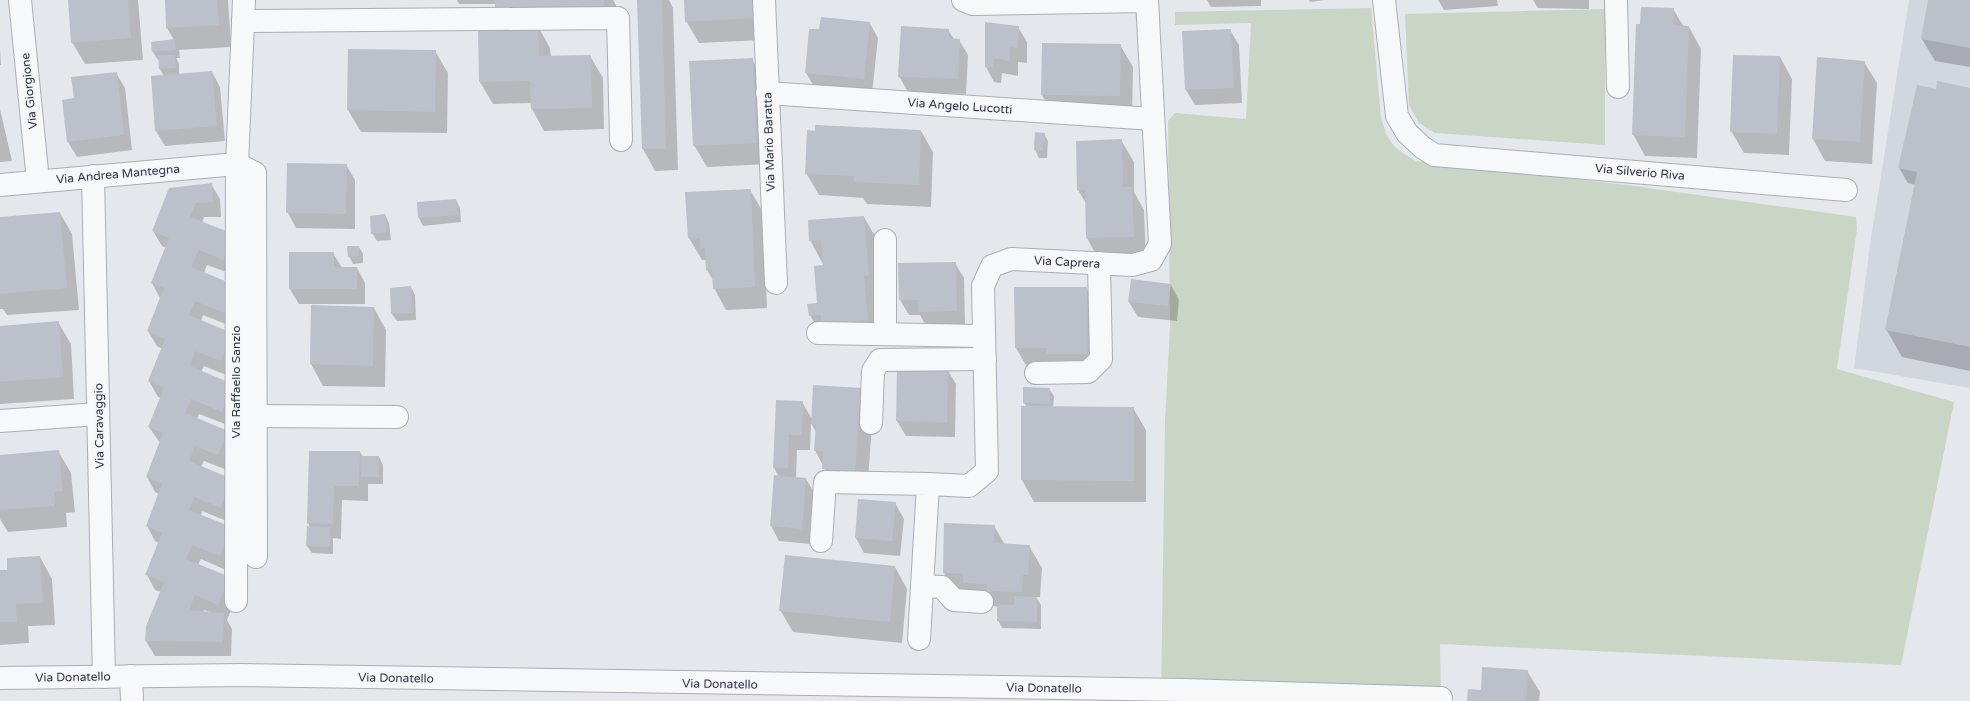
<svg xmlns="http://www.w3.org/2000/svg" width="1970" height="701" font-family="'Varela Round',sans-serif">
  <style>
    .built { fill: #d2d6de }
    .green { fill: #c9d6c5 }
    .shadow { fill: #0003; fill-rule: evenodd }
    .building { fill: #bbc0ca }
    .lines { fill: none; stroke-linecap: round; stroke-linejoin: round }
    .minor-casing { stroke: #a9aeb7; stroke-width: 24 }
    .minor { stroke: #f7f8fa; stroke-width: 22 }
    .labels { text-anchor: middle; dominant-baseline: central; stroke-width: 3.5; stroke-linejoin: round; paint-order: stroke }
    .street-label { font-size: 12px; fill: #2b3445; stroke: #f4f6f9 }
  </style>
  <rect width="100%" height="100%" fill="#e4e7ec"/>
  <polygon class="built" points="1909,0 1970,0 1970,388 1854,368 1871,238"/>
  <g class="green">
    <path d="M1371,8L1381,118C1389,145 1393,147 1416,161L1627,185L1856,217L1857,229L1837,369L1954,402L1901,665L1440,644L1441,701H1161L1165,421L1170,326L1168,121L1175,113L1246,119L1251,23L1175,25V12Z"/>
    <polygon points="1605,9 1605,145 1435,133 1419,123 1409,105 1405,14"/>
  </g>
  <g class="shadow">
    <polygon points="69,0 138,0 143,60 85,64 72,42"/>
    <polygon points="166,0 228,0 231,47 179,50 180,58 176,58 179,64 179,75 212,72 220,87 225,141 165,146 156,131 164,76 160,69 159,59 158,60 153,52 152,42 174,40 167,28"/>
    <polygon points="457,0 613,0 616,5 616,29 540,30 550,48 551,57 590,56 603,78 604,129 544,131 532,109 532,103 493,104 480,82 507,27 496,4 459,4"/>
    <polygon points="638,0 669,0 673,8 678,170 655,171 643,149"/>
    <polygon points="685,0 763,0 765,40 699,43 686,21"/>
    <polygon points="1207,0 1261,0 1261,6 1211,7"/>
    <polygon points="1309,0 1325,0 1310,2"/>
    <polygon points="1438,0 1497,0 1498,6 1444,10"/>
    <polygon points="1533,0 1589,0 1589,9 1538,8"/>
    <polygon points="1929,0 1970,0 1970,67 1935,61 1922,39"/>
    <polygon points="1673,9 1684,27 1689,27 1701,49 1697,158 1645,156 1633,134 1641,25"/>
    <polygon points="869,22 878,38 872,94 815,88 806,73 810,30 820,31"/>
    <polygon points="1018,27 1027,42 1027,63 1018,62 1018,76 1002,73 1001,83 994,82 986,67"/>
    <polygon points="948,30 954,39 959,40 968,55 966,94 908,92 899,76"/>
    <polygon points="1230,30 1239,45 1242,103 1195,105 1186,90 1183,32"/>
    <polygon points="1120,45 1133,67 1132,118 1055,117 1042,95"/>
    <polygon points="0,49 1,65 0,65"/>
    <polygon points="435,51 448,73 447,133 361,132 348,110"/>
    <polygon points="1780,57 1792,79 1789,155 1744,153 1731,131"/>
    <polygon points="752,59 765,81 769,164 707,167 694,145"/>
    <polygon points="1864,62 1877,83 1872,164 1825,161 1813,139"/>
    <polygon points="116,73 125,88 132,150 77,157 68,142 75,99"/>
    <polygon points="1970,89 1970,371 1902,357 1886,329 1916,185 1908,183 1899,168 1936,90"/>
    <polygon points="0,109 12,161 0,162"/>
    <polygon points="921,131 933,152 931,207 867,204 863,198 819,195 806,173"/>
    <polygon points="1044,134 1048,141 1047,158 1039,158 1035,150"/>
    <polygon points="1121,140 1134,162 1134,192 1144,210 1146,259 1099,260 1087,238 1086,203 1078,190"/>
    <polygon points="288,164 346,165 355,180 355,229 296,228 288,213"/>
    <path d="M211,184L220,199L221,217H204L202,223L233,235L232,274L207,265L204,273L234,286L233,327L203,315L201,321L231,334L229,376L204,366L201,372L232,385L230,426L199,414L197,419L227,432V470L204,461L201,467L232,479L229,522L202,511L201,516L231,528L228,571L201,559L198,565L238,593L227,620L232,629L231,656H155L146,641L161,592L155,590L147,575L159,543L155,541L147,526L159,494L155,492L147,477L160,443L149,427L161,398L158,397L149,381L162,349L157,346L148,331L160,298L152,283L166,248L162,246L153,231ZM204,610L210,612H203Z"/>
    <polygon points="750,190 763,212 767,308 726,310 714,288 713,280 707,270 707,260 702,260 689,238 687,193"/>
    <polygon points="456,200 460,208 461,222 423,226 419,218 418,203"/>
    <polygon points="60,213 72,234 79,310 7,315 3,309 0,309 0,218"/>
    <polygon points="385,215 389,223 391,240 377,241 372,233"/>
    <polygon points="864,217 876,238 879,341 835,345 830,337 822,337 810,315 818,304 824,266 810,240"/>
    <polygon points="359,247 363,254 363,263 353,264 349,256"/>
    <polygon points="290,253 333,253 342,268 357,268 365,283 365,304 299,304 290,289"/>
    <polygon points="955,263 964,278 965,326 927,327 920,315 909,315 900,300"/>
    <polygon points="1171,285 1179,300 1177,321 1138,317 1129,302"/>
    <polygon points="411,287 415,295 416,320 397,321 392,314"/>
    <polygon points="1086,288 1099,310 1099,375 1028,369 1016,348"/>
    <polygon points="374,308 386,330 385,387 323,386 311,364"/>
    <polygon points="58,322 71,344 74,399 0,404 0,327"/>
    <polygon points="947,369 956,384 955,437 906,436 897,421"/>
    <polygon points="860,389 873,411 867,493 836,491 815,450 816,432 811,423 810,450 797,450 796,478 806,479 815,494 811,544 779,541 771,526 775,476 779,477 774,468 802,402 812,419"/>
    <polygon points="1049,389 1054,396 1053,408 1133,408 1146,430 1146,502 1034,502 1022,480 1027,407 1024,403"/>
    <polygon points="58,451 71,473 75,512 66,513 67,527 8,532 0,519 0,456"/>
    <polygon points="310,452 360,452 363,457 379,457 383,465 383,484 368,484 368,501 342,500 341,539 333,538 333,554 312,553 307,546 310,527 308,523"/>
    <polygon points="895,503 904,519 900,556 864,553 856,538"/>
    <polygon points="945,524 994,526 1005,545 1029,546 1042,568 1040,597 1036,597 1041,605 1041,629 1002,628 998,620 998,609 996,606 976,605 956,595 944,573"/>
    <polygon points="40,557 52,579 55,625 28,626 29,643 0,645 0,571 9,571"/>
    <polygon points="895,567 907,589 902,643 793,632 780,610"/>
    <polygon points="1527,671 1540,692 1539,701 1468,701 1482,691"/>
  </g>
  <g class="building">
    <polygon points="68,0 128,0 131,38 71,43"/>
    <polygon points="165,0 217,0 219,25 166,28"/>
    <polygon points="495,0 604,0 604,8 495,9"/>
    <polygon points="637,0 662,0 666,149 642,149"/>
    <polygon points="684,0 752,0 753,18 685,22"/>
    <polygon points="1928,0 1970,0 1970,48 1921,39"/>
    <polygon points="1641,7 1674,8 1673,25 1689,26 1685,137 1632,135 1636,24 1640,24"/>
    <polygon points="821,17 870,22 864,79 805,73 809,29 819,29"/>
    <polygon points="985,22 1019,26 1018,48 1010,47 1010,61 994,58 993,68 985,67"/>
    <polygon points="538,26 539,56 591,55 592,108 531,109 530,81 479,82 478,27"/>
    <polygon points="901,26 949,29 949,38 960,39 958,79 898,77"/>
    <polygon points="1231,29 1234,88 1185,90 1182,31"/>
    <polygon points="175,39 176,50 152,52 151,42"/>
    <polygon points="1042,43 1121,44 1120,96 1041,95"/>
    <polygon points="348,49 436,50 435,112 347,110"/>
    <polygon points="158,55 175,55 176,68 159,69"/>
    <polygon points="1733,55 1780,56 1777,134 1730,132"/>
    <polygon points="1817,57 1865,61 1860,142 1812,139"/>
    <polygon points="753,58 757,143 693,146 689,61"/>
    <polygon points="212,71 217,126 155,131 151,76"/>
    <polygon points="117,72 124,135 67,142 62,100 74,98 71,77"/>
    <polygon points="1937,81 1970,88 1970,347 1885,330 1917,172 1898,168 1917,85 1936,89"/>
    <polygon points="815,125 921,130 919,185 854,182 854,176 805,174 807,130 815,131"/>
    <polygon points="1035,132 1045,133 1043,151 1034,150"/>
    <polygon points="1122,139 1123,187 1132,187 1134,237 1086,238 1085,190 1077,190 1076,141"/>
    <polygon points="287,163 347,164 346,214 286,213"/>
    <polygon points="212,183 213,202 196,203 190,217 234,234 223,260 199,250 191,267 235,285 224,313 195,301 189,315 232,333 221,361 195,351 190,366 233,384 222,412 191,399 185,413 228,431 218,455 195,446 189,461 232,479 221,508 194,497 189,510 232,527 220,556 192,545 186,559 230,577 218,605 195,595 189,610 224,613 223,642 145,641 146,626 164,582 145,575 162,533 146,526 162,484 146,477 163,433 148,427 164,388 148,381 165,339 147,331 164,288 151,283 169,238 152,231 169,188"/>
    <polygon points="751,189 755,287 713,289 712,270 706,270 705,248 700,248 700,238 688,238 685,192"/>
    <polygon points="456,199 458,215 418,218 417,202"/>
    <polygon points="60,212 67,288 0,294 0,217"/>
    <polygon points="385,214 387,232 371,234 370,216"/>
    <polygon points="864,216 869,275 864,276 868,320 821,324 821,315 809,316 807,304 817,303 814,266 823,265 821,240 809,241 808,220"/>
    <polygon points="347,246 359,246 359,256 348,257"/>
    <polygon points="289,252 334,252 334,267 357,267 357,289 289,289"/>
    <polygon points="956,262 957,311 918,312 917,300 899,300 898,263"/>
    <polygon points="1131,279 1171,284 1168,306 1128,302"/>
    <polygon points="411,286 413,313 391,314 390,288"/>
    <polygon points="1014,287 1087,287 1087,354 1046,354 1047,348 1015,348"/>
    <polygon points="311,305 374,307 373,366 310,364"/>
    <polygon points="59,321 63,377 0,382 0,326"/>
    <polygon points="897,367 948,368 947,423 896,421"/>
    <polygon points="813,385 861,388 855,472 822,469 823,451 814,451 816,425 811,424"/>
    <polygon points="1023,387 1050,388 1050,404 1023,403"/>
    <polygon points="776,400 803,401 802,435 789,435 788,468 773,468"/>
    <polygon points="1021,406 1134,407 1134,481 1021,480"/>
    <polygon points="59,450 63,491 54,492 55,506 0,510 0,455"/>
    <polygon points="309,451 360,451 359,486 334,486 333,524 307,523"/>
    <rect x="361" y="456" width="18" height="21"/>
    <polygon points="774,475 806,478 802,529 770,526"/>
    <polygon points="858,499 896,502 892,541 855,538"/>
    <polygon points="944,523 995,525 994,543 1030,545 1028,575 1023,575 1022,592 986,591 987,584 963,583 963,574 943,573"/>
    <polygon points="307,526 330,527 330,547 306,546"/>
    <polygon points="785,555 895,566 890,622 779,611"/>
    <polygon points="40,556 43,603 16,604 17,622 0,622 0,570 7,570 7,558"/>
    <polygon points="1014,596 1037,597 1037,622 997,621 997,604 1014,605"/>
    <polygon points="1482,667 1528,670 1526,701 1467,701 1468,689 1481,690"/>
  </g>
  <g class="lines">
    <g class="minor-casing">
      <g id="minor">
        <polyline points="20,0 38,181"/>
        <polyline points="764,0 776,283"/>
        <polyline points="963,0 973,4 1147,1"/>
        <polyline points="1384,0 1397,116 1407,133 1422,147 1434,155 1846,190"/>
        <polyline points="1616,0 1618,87"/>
        <polyline points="243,21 618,18 621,140"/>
        <polyline points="767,93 1153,119"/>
        <polyline points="93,176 104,677"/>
        <polyline points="0,185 237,164 244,0"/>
        <polyline points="818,333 984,336"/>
        <polyline points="885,334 885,240"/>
        <polyline points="1036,373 1088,372 1101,359 1099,263"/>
        <polyline points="255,416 397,417"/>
        <polyline points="0,421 98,414"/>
        <polyline points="871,423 873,371 880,360 985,359"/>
        <polyline points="928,484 969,486 987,471 983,286 992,266 1011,259 1133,265 1151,260 1160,244 1147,0"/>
        <polyline points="821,541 825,482 928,484 919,639"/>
        <polyline points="922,586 942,587 954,600 982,602"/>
        <polyline points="236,601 237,164 255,173 256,557"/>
        <polyline points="131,676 132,701"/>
        <polyline points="0,678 241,675 1184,690 1441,698"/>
      </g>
    </g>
    <use href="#minor" class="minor"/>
  </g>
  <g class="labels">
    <g class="street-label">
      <text transform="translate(29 91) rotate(-96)">Via Giorgione</text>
      <text transform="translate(960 106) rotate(4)">Via Angelo Lucotti</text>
      <text transform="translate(769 142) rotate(-92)">Via Mario Baratta</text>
      <text transform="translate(1640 172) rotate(5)">Via Silverio Riva</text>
      <text transform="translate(118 174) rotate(-5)">Via Andrea Mantegna</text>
      <text transform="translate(1067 262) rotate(3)">Via Caprera</text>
      <text transform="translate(236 382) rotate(-90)">Via Raffaello Sanzio</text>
      <text transform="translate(99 426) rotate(-91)">Via Caravaggio</text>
      <text transform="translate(73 677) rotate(-1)">Via Donatello</text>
      <text transform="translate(396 678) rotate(1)">Via Donatello</text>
      <text transform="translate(720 684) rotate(1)">Via Donatello</text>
      <text transform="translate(1044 688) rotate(1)">Via Donatello</text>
    </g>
  </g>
</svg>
